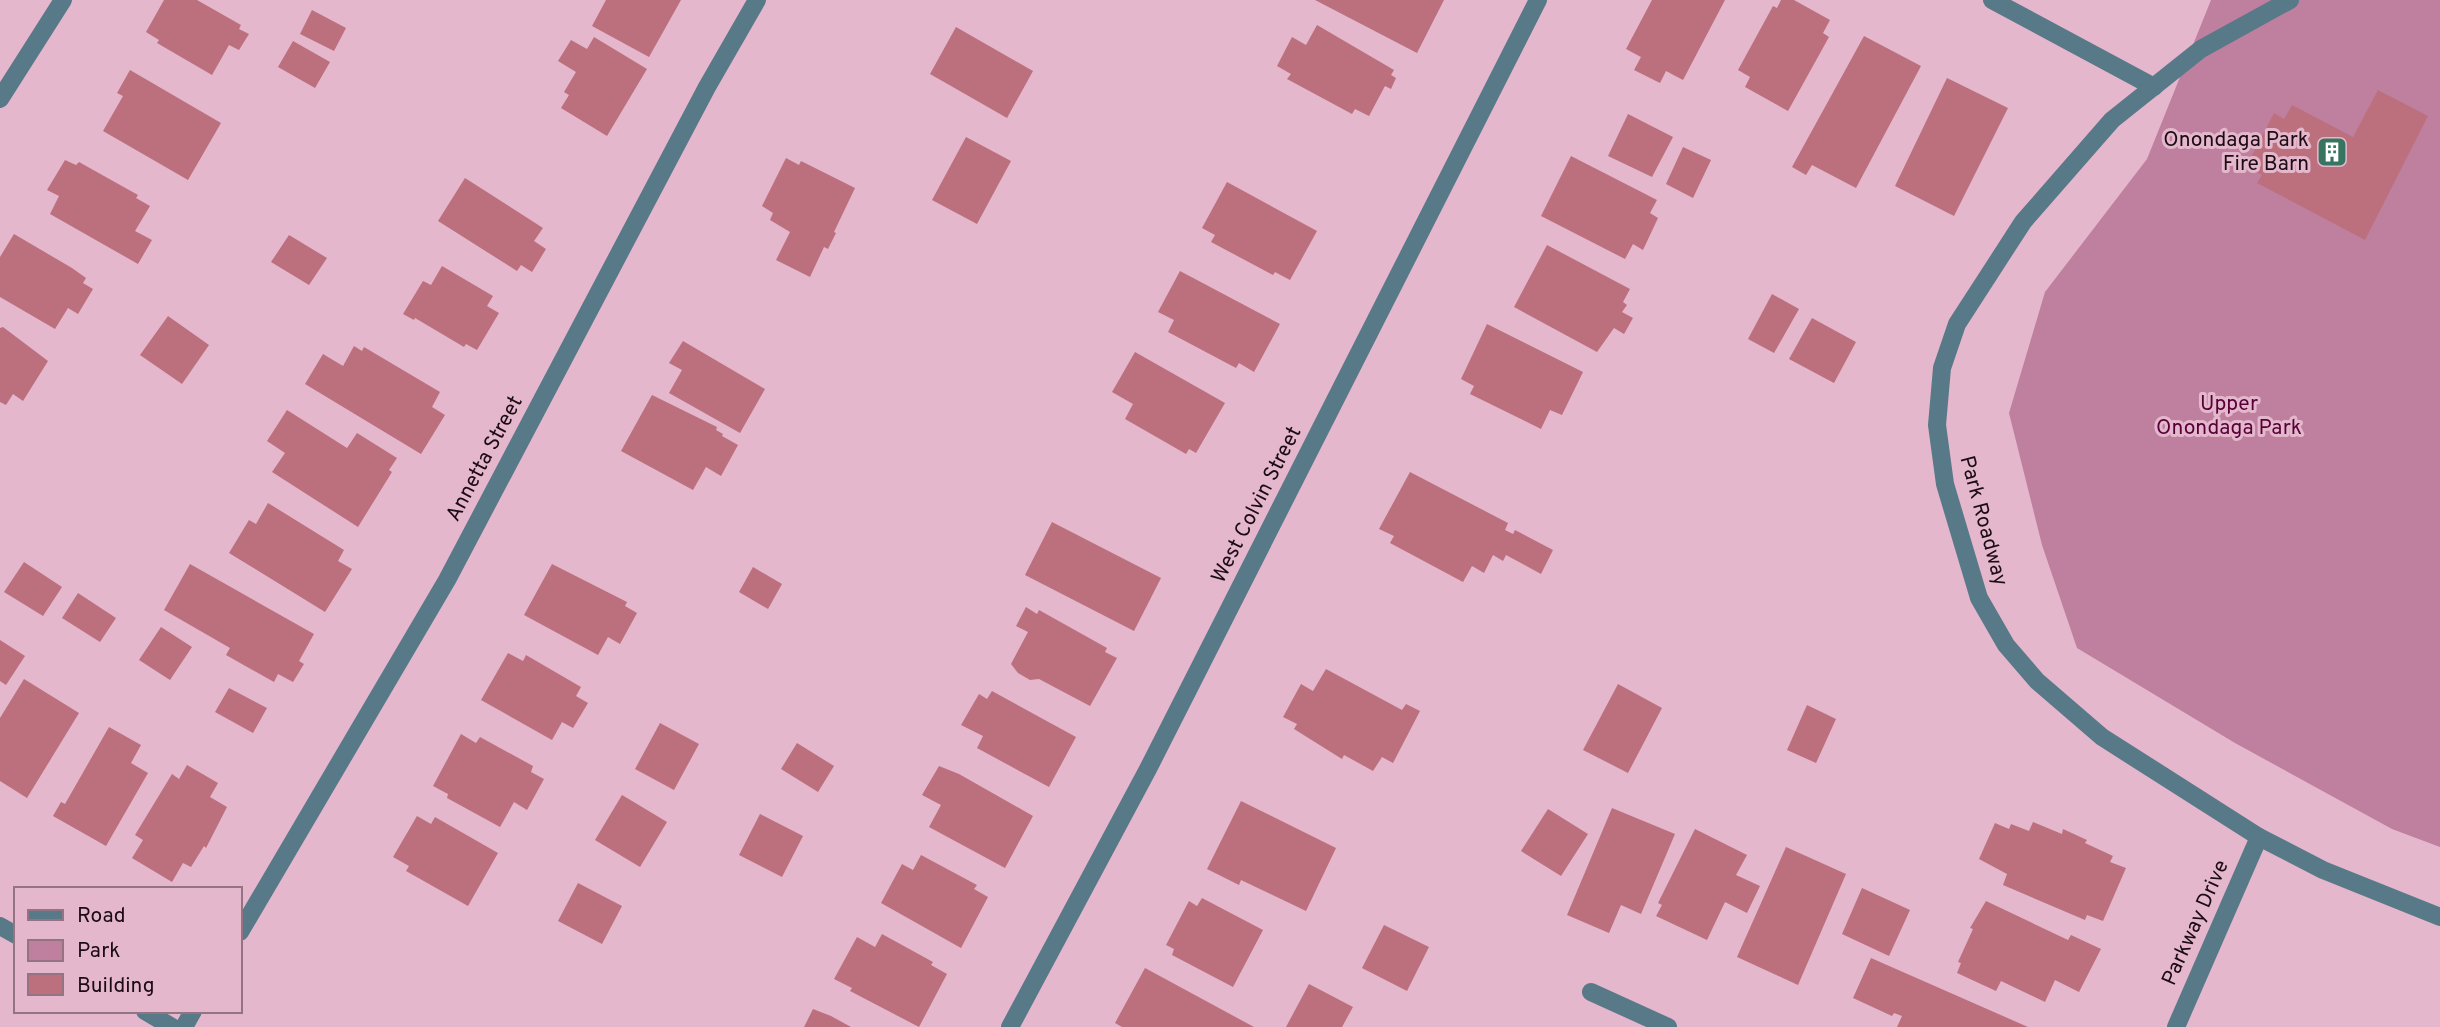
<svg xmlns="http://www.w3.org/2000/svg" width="2440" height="1027" font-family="Overpass,sans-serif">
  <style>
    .green { fill: #be809e }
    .building { fill: #bc707d }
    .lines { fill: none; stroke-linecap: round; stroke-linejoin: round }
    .minor { stroke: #587988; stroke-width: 18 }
    .labels { text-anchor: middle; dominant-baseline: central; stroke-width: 6; stroke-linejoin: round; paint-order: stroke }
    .poi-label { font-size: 21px; fill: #1b0c13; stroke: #e4b7cc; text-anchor: end }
    .park-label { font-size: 21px; fill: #570038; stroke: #e4b7cc }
    .street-label { font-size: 21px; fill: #1b0c13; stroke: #e4b7cc }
  </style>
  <rect width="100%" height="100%" fill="#e4b7cc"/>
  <polygon class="green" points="2211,0 2440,0 2440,847 2392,829 2235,743 2077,648 2042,545 2009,413 2045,292 2147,159"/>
  <g class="building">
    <polygon points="164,0 197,0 241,25 239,29 249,34 239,50 229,45 212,75 157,43 159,40 146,32"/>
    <polygon points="606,0 681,0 649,57 592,26"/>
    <polygon points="1315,0 1444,0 1417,53"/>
    <polygon points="1652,0 1725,0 1683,80 1666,71 1660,83 1634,70 1641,57 1626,49"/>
    <polygon points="1781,0 1794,0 1830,20 1823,33 1829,37 1788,111 1745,87 1750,77 1738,70 1773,6 1777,8"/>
    <polygon points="312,10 346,28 334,51 300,34"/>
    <polygon points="1317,25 1394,70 1391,75 1396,78 1391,89 1385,86 1369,116 1355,109 1352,114 1287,79 1291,74 1277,66 1292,37 1306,45"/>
    <polygon points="956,27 1033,71 1007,118 930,74"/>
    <polygon points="1864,36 1921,66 1856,188 1812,165 1806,175 1792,167"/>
    <polygon points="594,37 647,69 607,136 561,108 569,95 564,92 576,72 558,61 571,40 587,49"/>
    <polygon points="293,41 330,62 315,88 278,67"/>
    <polygon points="130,70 221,123 188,180 103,131 123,96 117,93"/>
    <polygon points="1947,78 2008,108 1954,216 1895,186"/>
    <polygon points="2378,90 2428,116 2365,240 2257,183 2262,175 2246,167 2274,113 2284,119 2292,105 2353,137"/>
    <polygon points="1628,114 1673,137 1652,177 1608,156"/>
    <polygon points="966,137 1011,161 977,224 932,200"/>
    <polygon points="1683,147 1711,160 1693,198 1666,184"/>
    <polygon points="1571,156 1657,200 1650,213 1658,218 1643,250 1633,244 1625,259 1541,216"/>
    <polygon points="786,158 799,165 801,161 855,188 834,232 836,233 828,249 824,247 810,277 776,260 790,232 770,220 773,213 762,206"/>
    <polygon points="65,160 76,165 79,162 138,195 136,198 150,206 135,231 152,240 138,264 50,214 59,196 47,190"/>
    <polygon points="465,178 543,228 534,241 546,249 532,272 521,265 517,271 438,221"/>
    <polygon points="1227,182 1317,231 1290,280 1275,272 1273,275 1211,242 1215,235 1202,228"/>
    <polygon points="14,234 72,268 86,278 83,283 93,289 78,314 68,308 55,329 0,297 0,257"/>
    <polygon points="289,235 327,258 309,285 271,262"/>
    <polygon points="1547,245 1630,289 1623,302 1627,305 1622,312 1633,318 1624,334 1614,328 1597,352 1514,307"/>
    <polygon points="442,266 493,296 487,306 499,313 477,350 466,344 464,347 415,318 414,320 403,314 423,281 431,285"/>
    <polygon points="1180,271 1280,324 1254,372 1239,363 1236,368 1168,332 1174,320 1158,312"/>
    <polygon points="1772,294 1799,309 1774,353 1748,339"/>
    <polygon points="168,316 209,345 182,384 140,355"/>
    <polygon points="1812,318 1856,342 1834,383 1789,359"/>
    <polygon points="1487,324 1583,372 1562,415 1550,410 1541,429 1470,394 1474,386 1461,379"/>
    <polygon points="3,327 48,361 23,401 13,394 6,405 0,402 0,328"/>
    <polygon points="683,341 765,389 740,433 669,393 682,370 669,363"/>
    <polygon points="354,346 362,351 364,347 440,392 432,407 445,415 421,454 305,384 323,354 343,366"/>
    <polygon points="1135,352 1225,403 1196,453 1189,449 1186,454 1125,419 1133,404 1112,392"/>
    <polygon points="652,395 717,427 716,430 723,434 722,436 738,445 721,476 706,467 693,490 621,451"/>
    <polygon points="287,410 347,448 357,433 397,458 389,470 392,472 358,527 272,472 285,453 267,441"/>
    <polygon points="1410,472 1508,523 1505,530 1513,534 1515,530 1553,550 1541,574 1506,555 1503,561 1493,555 1484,573 1472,566 1463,582 1390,543 1394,536 1379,529"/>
    <polygon points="268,503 344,550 338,561 352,569 325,612 229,553 249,520 256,524"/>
    <polygon points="1052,522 1161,578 1134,631 1025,575"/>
    <polygon points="24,562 62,587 43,616 4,592"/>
    <polygon points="190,564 314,634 299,661 304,664 293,682 278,674 274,682 226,655 230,648 164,610"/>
    <polygon points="552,564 627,602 625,606 637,613 620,644 608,637 598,655 524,615"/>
    <polygon points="753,567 782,584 768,609 739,592"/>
    <polygon points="78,593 116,618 100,642 62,618"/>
    <polygon points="1026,607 1037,614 1039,610 1107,648 1105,652 1117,658 1090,706 1039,679 1030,680 1018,673 1011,664 1028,632 1016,626"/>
    <polygon points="161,627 192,647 170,680 139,660"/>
    <polygon points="0,640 25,656 6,685 0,681"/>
    <polygon points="508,653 523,661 526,655 581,687 576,696 588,703 573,728 562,722 552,740 481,700"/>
    <polygon points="1326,669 1402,710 1406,704 1420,711 1393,763 1382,757 1373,771 1344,755 1342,759 1294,729 1297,724 1283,717 1301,684 1313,691"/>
    <polygon points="24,679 79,713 27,798 0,781 0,718"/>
    <polygon points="1618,684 1662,708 1628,773 1583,750"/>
    <polygon points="229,688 267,708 253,733 215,712"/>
    <polygon points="992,691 1076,737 1049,787 977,748 983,736 961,725 979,694 987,699"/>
    <polygon points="1807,705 1836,719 1816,763 1787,750"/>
    <polygon points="660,723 699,744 674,790 635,769"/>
    <polygon points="109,727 141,745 131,763 148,773 106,846 53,816 61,802 65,804"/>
    <polygon points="461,734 476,743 480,737 533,766 531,772 544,779 527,810 514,802 500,827 447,798 448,794 433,786"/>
    <polygon points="797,743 834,766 818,792 781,769"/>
    <polygon points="187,765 218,783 210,797 227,807 206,848 204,846 191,867 183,863 172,882 132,858 143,840 135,835 172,774 179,779"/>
    <polygon points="939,766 959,774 1033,816 1005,868 929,827 941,805 922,795"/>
    <polygon points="622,795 667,822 640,867 595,840"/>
    <polygon points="1241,801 1336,848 1306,911 1241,880 1239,885 1207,869"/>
    <polygon points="1612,808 1675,834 1641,914 1621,905 1609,933 1567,915"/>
    <polygon points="1548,809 1588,834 1561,876 1521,851"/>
    <polygon points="760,814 803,836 782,877 739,855"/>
    <polygon points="417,816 431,824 435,817 498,853 468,906 406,871 409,866 393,857"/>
    <polygon points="2033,822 2062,834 2063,829 2087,840 2085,843 2113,856 2110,862 2126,868 2103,921 2087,915 2085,920 2003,885 2007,874 1979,859 1995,823 2009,829 2011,824 2029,831"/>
    <polygon points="1695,829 1747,855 1736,875 1760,886 1747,913 1725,902 1707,940 1656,916 1662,905 1658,903"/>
    <polygon points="1786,847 1846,874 1798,985 1737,957"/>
    <polygon points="921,855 977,885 974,889 988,897 961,948 881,903 902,864 913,870"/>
    <polygon points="578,883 622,906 602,944 558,921"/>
    <polygon points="1862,888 1910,910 1889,956 1842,934"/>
    <polygon points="1202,898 1263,930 1233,987 1172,955 1174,949 1166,945 1189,901 1197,906"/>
    <polygon points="1986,901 2068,940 2071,935 2101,949 2079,992 2055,980 2045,1002 2001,981 1996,991 1957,973 1961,963 1958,962 1973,929 1970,928"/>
    <polygon points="1384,925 1429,947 1407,991 1362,968"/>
    <polygon points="882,934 933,962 931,965 947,974 919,1027 850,991 852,988 834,979 857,937 875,947"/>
    <polygon points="1871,958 2028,1027 1897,1027 1902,1016 1894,1013 1892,1016 1853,998"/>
    <polygon points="1145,968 1254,1027 1122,1027 1115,1023"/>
    <polygon points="1309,984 1353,1007 1342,1027 1286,1027"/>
    <polygon points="813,1009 831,1016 851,1027 804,1027"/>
  </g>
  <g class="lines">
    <g class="minor">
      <polyline points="1992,0 2154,87"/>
      <polyline points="2290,0 2201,49 2112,120 2023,222 1957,324 1942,368 1937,425 1945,484 1979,598 2006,645 2037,681 2102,737 2259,837 2323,870 2440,917"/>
      <polyline points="0,99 63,0"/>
      <polyline points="0,926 16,935"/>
      <polyline points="240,932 447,580 707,87 757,0"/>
      <polyline points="1591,992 1668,1027"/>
      <polyline points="145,1011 172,1027"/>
      <polyline points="184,1027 193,1011"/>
      <polyline points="1010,1027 1148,769 1538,0"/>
      <polyline points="2176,1027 2259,837"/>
    </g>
  </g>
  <defs>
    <g id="building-square" transform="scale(1.575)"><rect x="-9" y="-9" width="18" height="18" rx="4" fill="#387560" stroke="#e4b7cc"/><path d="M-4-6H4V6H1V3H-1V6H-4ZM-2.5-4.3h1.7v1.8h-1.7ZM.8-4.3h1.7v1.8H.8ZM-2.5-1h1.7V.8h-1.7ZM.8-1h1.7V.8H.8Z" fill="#fff"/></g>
  </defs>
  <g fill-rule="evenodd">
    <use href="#building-square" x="2332" y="152"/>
  </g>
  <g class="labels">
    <g class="poi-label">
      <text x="2309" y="140">Onondaga Park<tspan x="2309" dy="24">Fire Barn</tspan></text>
    </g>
    <g class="park-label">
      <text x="2229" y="404">Upper<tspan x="2229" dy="24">Onondaga Park</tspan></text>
    </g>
    <g class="street-label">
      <text transform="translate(485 459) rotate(-62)">Annetta Street</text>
      <text transform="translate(1257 505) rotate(-63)">West Colvin Street</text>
      <text transform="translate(1983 521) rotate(75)">Park Roadway</text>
      <text transform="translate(2196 923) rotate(-66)">Parkway Drive</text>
    </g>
  </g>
  <rect x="14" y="887" width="228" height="126" fill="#e4b7cc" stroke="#947382" stroke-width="2"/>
  <rect x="28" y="910" width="35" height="10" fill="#587988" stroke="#947382" stroke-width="2"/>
  <text x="77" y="922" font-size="21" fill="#1b0c13">Road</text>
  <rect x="28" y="940" width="35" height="21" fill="#be809e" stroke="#947382" stroke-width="2"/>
  <text x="77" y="957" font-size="21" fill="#1b0c13">Park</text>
  <rect x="28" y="974" width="35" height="21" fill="#bc707d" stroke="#947382" stroke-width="2"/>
  <text x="77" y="992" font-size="21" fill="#1b0c13">Building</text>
</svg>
